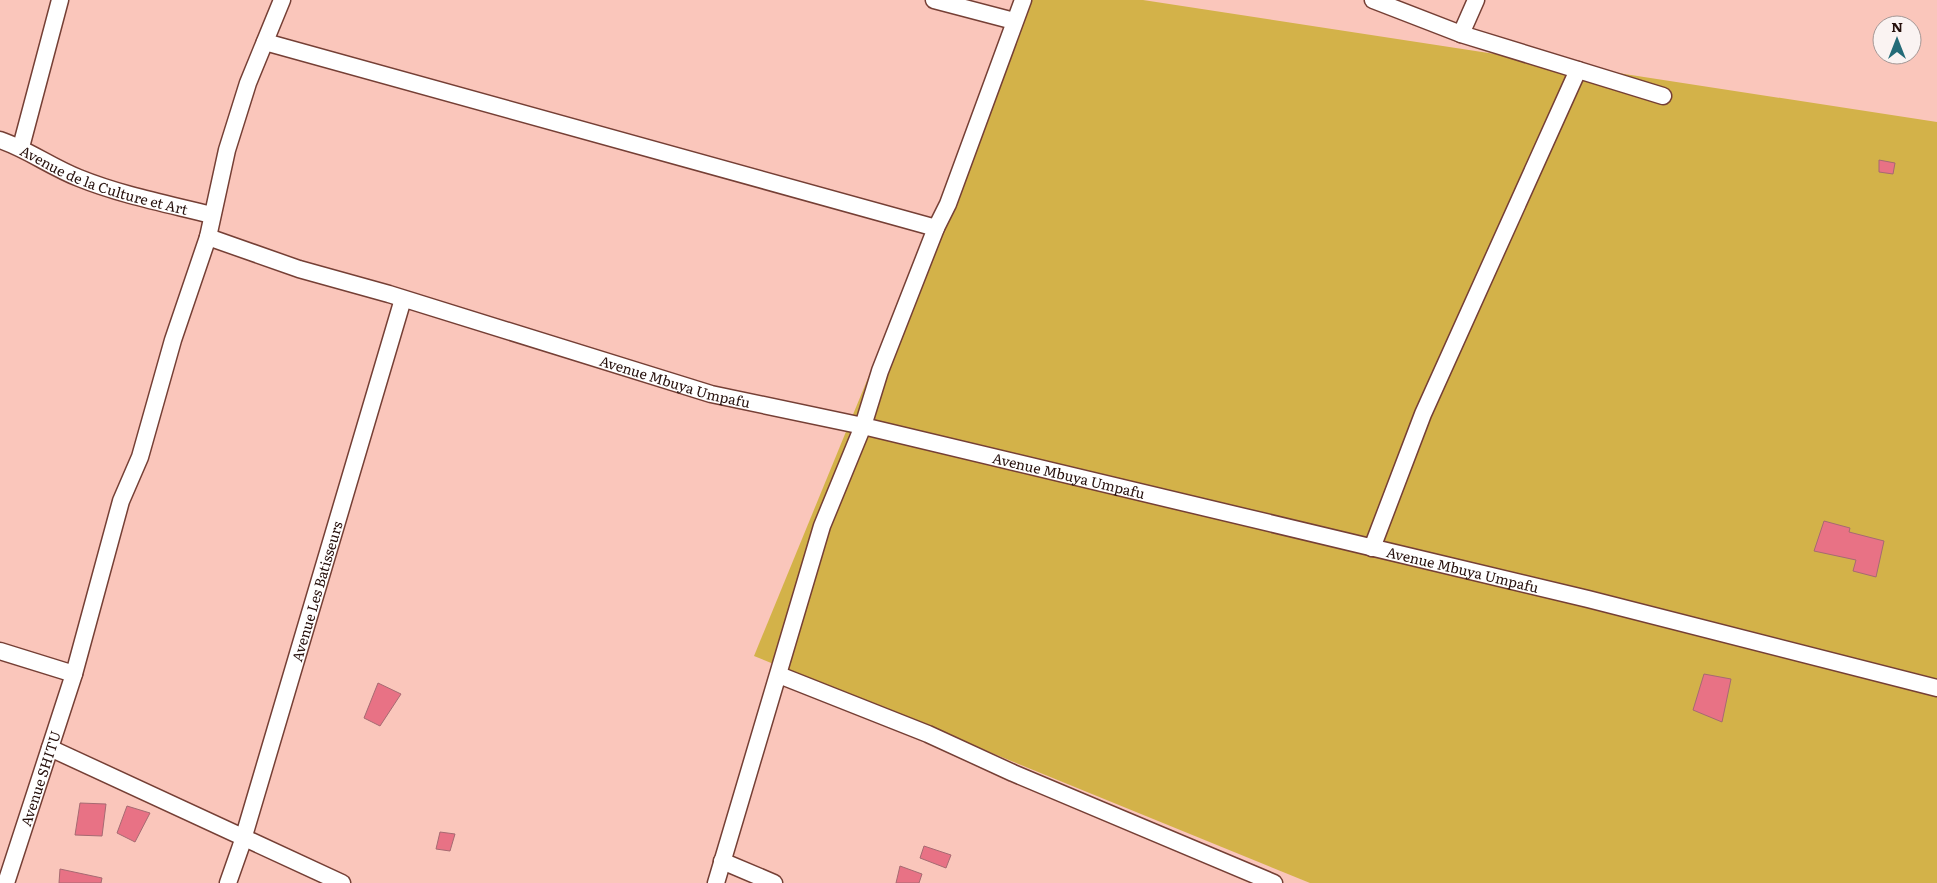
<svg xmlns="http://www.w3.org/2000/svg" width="1937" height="883" font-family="Literata,serif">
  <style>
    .green { fill: #d3b249 }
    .building { fill: #e87285; stroke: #a66a72 }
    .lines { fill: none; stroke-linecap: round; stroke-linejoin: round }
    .street-casing { stroke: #753f35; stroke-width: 19 }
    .street { stroke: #fff; stroke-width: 16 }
    .labels { text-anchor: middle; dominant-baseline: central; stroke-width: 4; stroke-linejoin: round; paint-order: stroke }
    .street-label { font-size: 14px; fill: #26100c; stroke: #faf3f2 }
  </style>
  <rect width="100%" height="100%" fill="#fac6bb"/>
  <polygon class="green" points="1023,0 1143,0 1937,122 1937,883 1310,883 754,656"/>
  <g class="building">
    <polygon points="1879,160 1895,163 1893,174 1879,172"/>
    <polygon points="1824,521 1850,528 1849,532 1884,541 1876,577 1853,571 1856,560 1814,551"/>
    <polygon points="1704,674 1731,679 1722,722 1693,710"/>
    <polygon points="378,683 401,694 380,726 364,718"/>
    <polygon points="80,803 106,804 102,836 75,835"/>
    <polygon points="127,806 150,813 135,842 117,833"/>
    <polygon points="440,832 455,834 450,851 436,849"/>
    <polygon points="924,846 951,855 946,868 920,858"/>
    <polygon points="900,866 922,874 919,883 896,883"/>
    <polygon points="60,869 102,878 101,883 59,883"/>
  </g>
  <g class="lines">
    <g class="street-casing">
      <g id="street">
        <polyline points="934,0 1014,21"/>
        <polyline points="1373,0 1461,34 1663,96"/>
        <polyline points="1461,34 1476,0"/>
        <polyline points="265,42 936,228"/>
        <path id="s1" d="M0,140C27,149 51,167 79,178C121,195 168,204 212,215"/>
        <polyline points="21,147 60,0"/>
        <path id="s2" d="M208,237L299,269L389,294L711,394L863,426L1588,599L1937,688"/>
        <polyline points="1372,548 1423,414 1578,70"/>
        <polyline points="0,651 74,674"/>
        <polyline points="779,675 928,734 1013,773 1274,883"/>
        <polyline points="50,748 342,883"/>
        <polyline points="722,861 774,883"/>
        <path id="s3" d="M6,883L74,674L121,501L140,457L173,340L208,237L227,150L248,83L282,0"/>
        <path id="s4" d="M228,883L241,846L403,299"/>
        <polyline points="716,883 822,526 863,426 880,371 936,228 948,204 1023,0"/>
      </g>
    </g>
    <use href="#street" class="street"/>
  </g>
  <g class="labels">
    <g class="street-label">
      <text stroke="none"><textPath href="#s1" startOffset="112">Avenue de la Culture et Art</textPath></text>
      <text stroke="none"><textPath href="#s2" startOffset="489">Avenue Mbuya Umpafu</textPath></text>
      <text stroke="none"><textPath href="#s2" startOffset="894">Avenue Mbuya Umpafu</textPath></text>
      <text stroke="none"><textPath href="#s2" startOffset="1299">Avenue Mbuya Umpafu</textPath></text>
      <text stroke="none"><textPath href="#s4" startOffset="305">Avenue Les Batisseurs</textPath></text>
      <text stroke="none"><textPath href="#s3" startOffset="110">Avenue SHITU</textPath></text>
    </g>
  </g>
  <g transform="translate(1897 40)"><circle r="24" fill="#faf3f2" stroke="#a59896"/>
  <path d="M0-4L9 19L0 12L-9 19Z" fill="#246b78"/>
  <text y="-8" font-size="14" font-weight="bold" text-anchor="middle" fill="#26100c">N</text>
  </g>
</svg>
